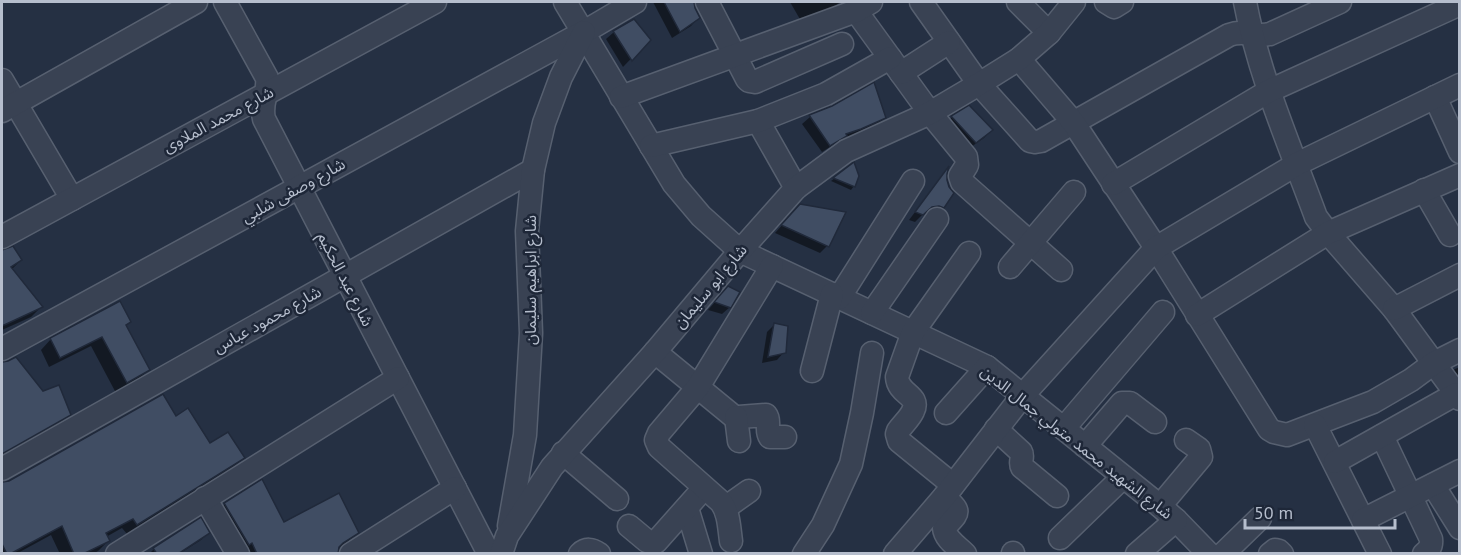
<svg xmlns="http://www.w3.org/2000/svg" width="1461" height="555" font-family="'PT Sans','Noto Sans Arabic',sans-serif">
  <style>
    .shadow { fill: #0007 }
    .building { fill: #404d63; stroke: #20293a; stroke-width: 1.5 }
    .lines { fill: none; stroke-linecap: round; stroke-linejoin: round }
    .street-casing { stroke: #576070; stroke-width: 25 }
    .street { stroke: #394253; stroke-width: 22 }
    .labels { text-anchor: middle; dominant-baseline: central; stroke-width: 5; stroke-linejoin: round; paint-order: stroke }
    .street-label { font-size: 16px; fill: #b6becd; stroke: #1e2738 }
  </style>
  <rect width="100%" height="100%" fill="#253043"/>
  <g class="shadow">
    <polygon points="653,2 692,2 698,18 691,26 672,38"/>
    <polygon points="790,2 840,2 832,9 801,21"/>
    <polygon points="614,32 649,40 623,67 606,39"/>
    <polygon points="833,107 885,118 877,125 852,136 841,140 822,152 802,124 810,117"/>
    <polygon points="952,117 991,130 984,138 968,149 945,125"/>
    <polygon points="853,165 854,186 851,190 831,181"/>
    <polygon points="946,171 943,207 935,214 930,213 923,214 915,222 909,220"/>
    <polygon points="792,214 827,246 820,253 775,233"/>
    <polygon points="2,252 21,260 11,270 41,307 31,317 2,330"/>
    <polygon points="721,295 730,307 722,314 708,310"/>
    <polygon points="774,325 784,352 777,360 762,363 767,332"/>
    <polygon points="125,326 148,370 138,380 116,393 91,346 49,367 41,350 51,339"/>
    <polygon points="9,362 42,393 69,414 59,425 2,457 2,364"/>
    <polygon points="1460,367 1460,396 1446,378 1455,369"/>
    <polygon points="175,418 209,445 243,458 233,468 127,534 122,528 106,537 108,541 98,551 93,554 60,554 51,535 16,554 2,554 2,484 9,482"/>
    <polygon points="261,481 283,524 357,532 348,542 337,549 336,554 237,554 215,514 225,504"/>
    <polygon points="208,533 201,540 179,554 149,554 154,549"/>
  </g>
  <g class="building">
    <polygon points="664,2 694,2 695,8 700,18 680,32"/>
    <polygon points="634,19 651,40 632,61 613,31"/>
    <polygon points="874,82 886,118 861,129 846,134 847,136 830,146 809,115 832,106"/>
    <polygon points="969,105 993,130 976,143 951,116"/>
    <polygon points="854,162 859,176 855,187 833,178"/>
    <polygon points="949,166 947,174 947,180 949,187 954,193 944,208 939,206 932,207 923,215 915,212"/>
    <polygon points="800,204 846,212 829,247 781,225"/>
    <polygon points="13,246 22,260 11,267 43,307 2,326 2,250"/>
    <polygon points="728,286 740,292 731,308 714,302"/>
    <polygon points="120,301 131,322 126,325 150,370 127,383 102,337 60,358 50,338"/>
    <polygon points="774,323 788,326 786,353 768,357"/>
    <polygon points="16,357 43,391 59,385 71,415 2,454 2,362 8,361"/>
    <polygon points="163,394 176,416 188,408 210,443 228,432 245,458 137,525 133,519 106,533 110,541 83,554 74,554 62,526 10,554 7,554 2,544 2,482 9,481"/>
    <polygon points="262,479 284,522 339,493 359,533 343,543 339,547 338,554 257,554 252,543 249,545 224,503"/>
    <polygon points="201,517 210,533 178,554 157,554 153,548"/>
  </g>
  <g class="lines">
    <g class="street-casing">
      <g id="street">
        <path d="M225,2L267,78C269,94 260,102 264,119L489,554"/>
        <polyline points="565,2 674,184 701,216 740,251 987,367 1160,506 1176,520 1209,554"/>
        <polyline points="707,2 747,79 749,81 755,82 842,44"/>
        <path d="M921,2L979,84L1030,141L1035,142L1041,141L1229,35C1246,29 1254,38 1270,34L1340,2"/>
        <polyline points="1018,2 1049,33"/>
        <polyline points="1106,2 1114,7 1122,2"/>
        <path d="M1245,2C1259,76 1290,146 1316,217L1328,233L1394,309L1460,399"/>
        <polyline points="856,11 930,113 966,157 967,165 960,176 962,182 1061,270"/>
        <polyline points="1019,59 1073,122 1156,248 1269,429 1274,432 1287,435 1373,402 1411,380 1434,363 1460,350"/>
        <polyline points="901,73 949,42"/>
        <polyline points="2,80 72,199"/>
        <polyline points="621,97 856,11 871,2"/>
        <polyline points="1435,97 1460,152"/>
        <polyline points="2,111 196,2"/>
        <polyline points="758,121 796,188"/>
        <polyline points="651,146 758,121 826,94 890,58"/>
        <polyline points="1113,184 1269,91 1460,4"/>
        <polyline points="1424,190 1450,235"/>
        <polyline points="2,237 435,2"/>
        <polyline points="1010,267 1074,192"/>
        <polyline points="839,298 913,181"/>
        <polyline points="1394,309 1460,275"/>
        <polyline points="872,313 937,219"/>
        <polyline points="1197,315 1328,233 1460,175"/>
        <polyline points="2,349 584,32 635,2"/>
        <path d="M655,352L733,416L739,417L766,415C771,421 765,430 770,437H785"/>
        <polyline points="812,371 832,294"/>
        <polyline points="946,413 987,367"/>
        <polyline points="736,417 739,441"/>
        <polyline points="1315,425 1380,554"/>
        <polyline points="1064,428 1163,312"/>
        <path d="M996,429L1021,452C1024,457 1019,462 1022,467L1057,496"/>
        <path d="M1382,436L1431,539C1432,546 1429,550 1424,554"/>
        <polyline points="1085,446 1122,403 1130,403 1155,422"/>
        <polyline points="563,453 617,499"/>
        <polyline points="1335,462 1456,394"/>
        <polyline points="2,469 533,170"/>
        <path d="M953,485L899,441L897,434L898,431C903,424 910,418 913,411C921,395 898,395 897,377L913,332L969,253"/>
        <polyline points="1433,485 1460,528"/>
        <path d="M944,497C962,513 959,511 944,528C945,539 957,546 965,554"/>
        <polyline points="205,498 238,554"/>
        <polyline points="1160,506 1201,457 1199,449 1186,440"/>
        <polyline points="687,508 701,554"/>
        <polyline points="725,508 749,491"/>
        <polyline points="1363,520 1460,471"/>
        <polyline points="509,526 525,435 531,333 527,231 533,170 544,123 561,77 584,32"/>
        <polyline points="629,526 647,541 650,542 656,542 704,488"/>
        <polyline points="1060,538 1123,477"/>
        <path d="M731,541C729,527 729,513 721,502L659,447L656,440L659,433L698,387L772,266"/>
        <polyline points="1013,553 1013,554"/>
        <polyline points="117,554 398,378"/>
        <polyline points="351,554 455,488"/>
        <polyline points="501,554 507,536 552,467 655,352 740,251 796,188 846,151 930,113 979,84 1019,59 1049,33 1074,2"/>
        <path d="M580,554C586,548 592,549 599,554"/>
        <polyline points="804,554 823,525 851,464 862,413 872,353"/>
        <polyline points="895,554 944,497 1023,395 1156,248 1297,164 1460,85"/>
        <polyline points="1137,554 1176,520"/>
        <polyline points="1223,554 1260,518"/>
        <polyline points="1270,554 1275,550 1279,551 1282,554"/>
      </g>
    </g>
    <use href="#street" class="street"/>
  </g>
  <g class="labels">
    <g class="street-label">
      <text transform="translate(218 119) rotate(-28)">شارع محمد الملاوى</text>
      <text transform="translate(293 190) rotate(-29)">شارع وصفى شلبي</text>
      <text transform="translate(346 279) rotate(63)">شارع عبد الحكيم</text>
      <text transform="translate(530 280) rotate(-90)">شارع ابراهيم سليمان</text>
      <text transform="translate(710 286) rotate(-50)">شارع ابو سليمان</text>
      <text transform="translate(267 319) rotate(-29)">شارع محمود عباس</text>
      <text transform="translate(1077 442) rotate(38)">شارع الشهيد محمد متولي جمال الدين</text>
    </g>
  </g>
  <rect width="1461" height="555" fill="none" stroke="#b6becd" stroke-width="6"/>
  <path d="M1245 519v9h150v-9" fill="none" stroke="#b6becd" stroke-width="3"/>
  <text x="1254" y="519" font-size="18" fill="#b6becd" stroke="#1e2738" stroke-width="4.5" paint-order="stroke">50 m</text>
</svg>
